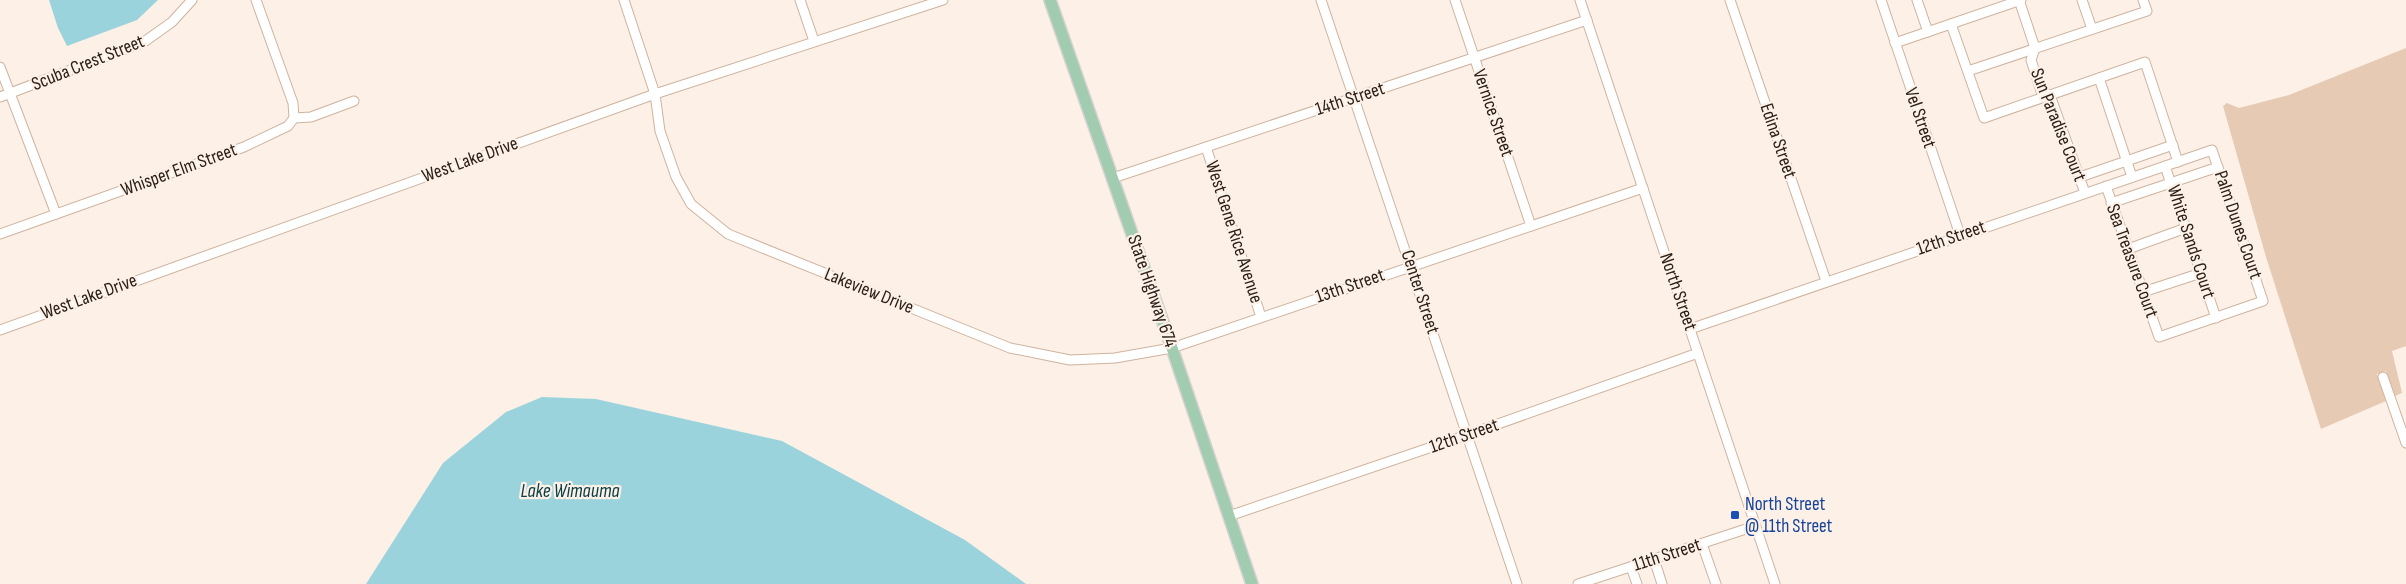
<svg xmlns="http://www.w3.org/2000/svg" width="2406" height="584" font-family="'Sofia Sans Condensed',sans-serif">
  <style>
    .green { fill: #e7cab3 }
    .water { fill: #9bd3dc }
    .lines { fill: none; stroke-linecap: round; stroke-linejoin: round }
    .minor-casing { stroke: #cfb39e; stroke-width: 11 }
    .major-casing { stroke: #d4d2d1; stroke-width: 14 }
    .minor { stroke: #fff; stroke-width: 9 }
    .major { stroke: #a2ccb0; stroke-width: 11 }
    .transit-dot { fill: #1a4fb4; stroke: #fcf0e7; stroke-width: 2 }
    .labels { text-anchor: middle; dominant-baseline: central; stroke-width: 4.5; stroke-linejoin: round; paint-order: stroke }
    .street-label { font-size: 19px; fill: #2a2018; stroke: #fcf0e7 }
    .transit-label { font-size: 19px; fill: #164399; stroke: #fcf0e7; text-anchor: start }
    .water-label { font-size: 20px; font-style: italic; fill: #083e45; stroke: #fcf0e7 }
  </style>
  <rect width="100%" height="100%" fill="#fcf0e7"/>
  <polygon class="green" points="2406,48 2406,346 2392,351 2402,393 2395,396 2386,371 2377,374 2386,401 2321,429 2266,257 2223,106 2227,103 2239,108 2289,95"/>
  <g class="water">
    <polygon points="49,0 158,0 137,20 67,46 58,28"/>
    <polygon points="542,397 596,399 782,441 965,540 1026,584 366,584 443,463 506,412"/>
  </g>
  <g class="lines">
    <g class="minor-casing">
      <g id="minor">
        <polyline points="256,0 293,103 294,118"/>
        <polyline points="624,0 655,94 660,131 676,177 691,204 728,234 1010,348 1070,360 1115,358 1172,348 1643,188"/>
        <polyline points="800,0 814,41"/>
        <polyline points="1321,0 1517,584"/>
        <polyline points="1455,0 1531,226"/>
        <polyline points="1580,0 1775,584"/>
        <polyline points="1730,0 1826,281"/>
        <polyline points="1881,0 1960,235"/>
        <polyline points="1917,0 1928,32"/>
        <polyline points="2019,0 2035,48 2031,60 2041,91 2050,95 2085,193"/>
        <polyline points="2082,0 2092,29"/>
        <polyline points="1951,24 1984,118 2145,62 2178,162"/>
        <polyline points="1895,43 2021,0"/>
        <polyline points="0,67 56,214"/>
        <polyline points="1968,71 2147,11 2143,0"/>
        <polyline points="2099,78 2132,177"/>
        <polyline points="0,97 144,42 172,22 192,0"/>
        <polyline points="294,118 311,117 354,101"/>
        <polyline points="1206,147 1261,317"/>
        <polyline points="2165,166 2216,318"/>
        <polyline points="2080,177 2173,145"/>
        <polyline points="1113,178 1587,20"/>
        <polyline points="2111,203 2218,167"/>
        <polyline points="0,234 244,147 288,126 294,118"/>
        <polyline points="2128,249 2186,228"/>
        <polyline points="2143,292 2201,273"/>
        <path d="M1690,329C1864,268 2038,209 2212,150L2263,301L2159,337L2106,186"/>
        <polyline points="0,330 655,94 943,0"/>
        <polyline points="2383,377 2406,443"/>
        <polyline points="1229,516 1467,435 1698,353"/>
        <polyline points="1702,544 1716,584"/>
        <polyline points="1654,559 1662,584"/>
        <polyline points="1631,567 1637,584"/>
        <polyline points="1578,584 1755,526"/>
      </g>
    </g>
    <g class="major-casing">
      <polyline id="major" points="1050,0 1172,348 1252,584"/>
    </g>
    <use href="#minor" class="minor"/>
    <use href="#major" class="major"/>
  </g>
  <rect class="transit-dot" x="1730" y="510" width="10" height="10" rx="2.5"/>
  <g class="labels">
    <g class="street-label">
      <text transform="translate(88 63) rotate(-22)">Scuba Crest Street</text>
      <text transform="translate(1350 99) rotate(-18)">14th Street</text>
      <text transform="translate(1493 113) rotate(71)">Vernice Street</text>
      <text transform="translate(1920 118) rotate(71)">Vel Street</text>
      <text transform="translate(2058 125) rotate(68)">Sun Paradise Court</text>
      <text transform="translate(1778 141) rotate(71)">Edina Street</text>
      <text transform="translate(470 160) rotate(-20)">West Lake Drive</text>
      <text transform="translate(179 170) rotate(-20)">Whisper Elm Street</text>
      <text transform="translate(2238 225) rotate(71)">Palm Dunes Court</text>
      <text transform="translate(1234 232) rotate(72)">West Gene Rice Avenue</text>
      <text transform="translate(1951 238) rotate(-19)">12th Street</text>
      <text transform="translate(2191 242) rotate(72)">White Sands Court</text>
      <text transform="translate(2132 261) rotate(70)">Sea Treasure Court</text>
      <text transform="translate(1350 286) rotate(-19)">13th Street</text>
      <text transform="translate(869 291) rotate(22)">Lakeview Drive</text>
      <text transform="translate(1152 291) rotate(71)">State Highway 674</text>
      <text transform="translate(1420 292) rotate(72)">Center Street</text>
      <text transform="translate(1678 292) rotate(71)">North Street</text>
      <text transform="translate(89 297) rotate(-20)">West Lake Drive</text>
      <text transform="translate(1464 436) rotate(-19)">12th Street</text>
      <text transform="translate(1667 555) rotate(-18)">11th Street</text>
    </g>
    <g class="transit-label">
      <text x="1745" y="504">North Street<tspan x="1745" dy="22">@ 11th Street</tspan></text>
    </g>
    <g class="water-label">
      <text x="570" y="491">Lake Wimauma</text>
    </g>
  </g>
</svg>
